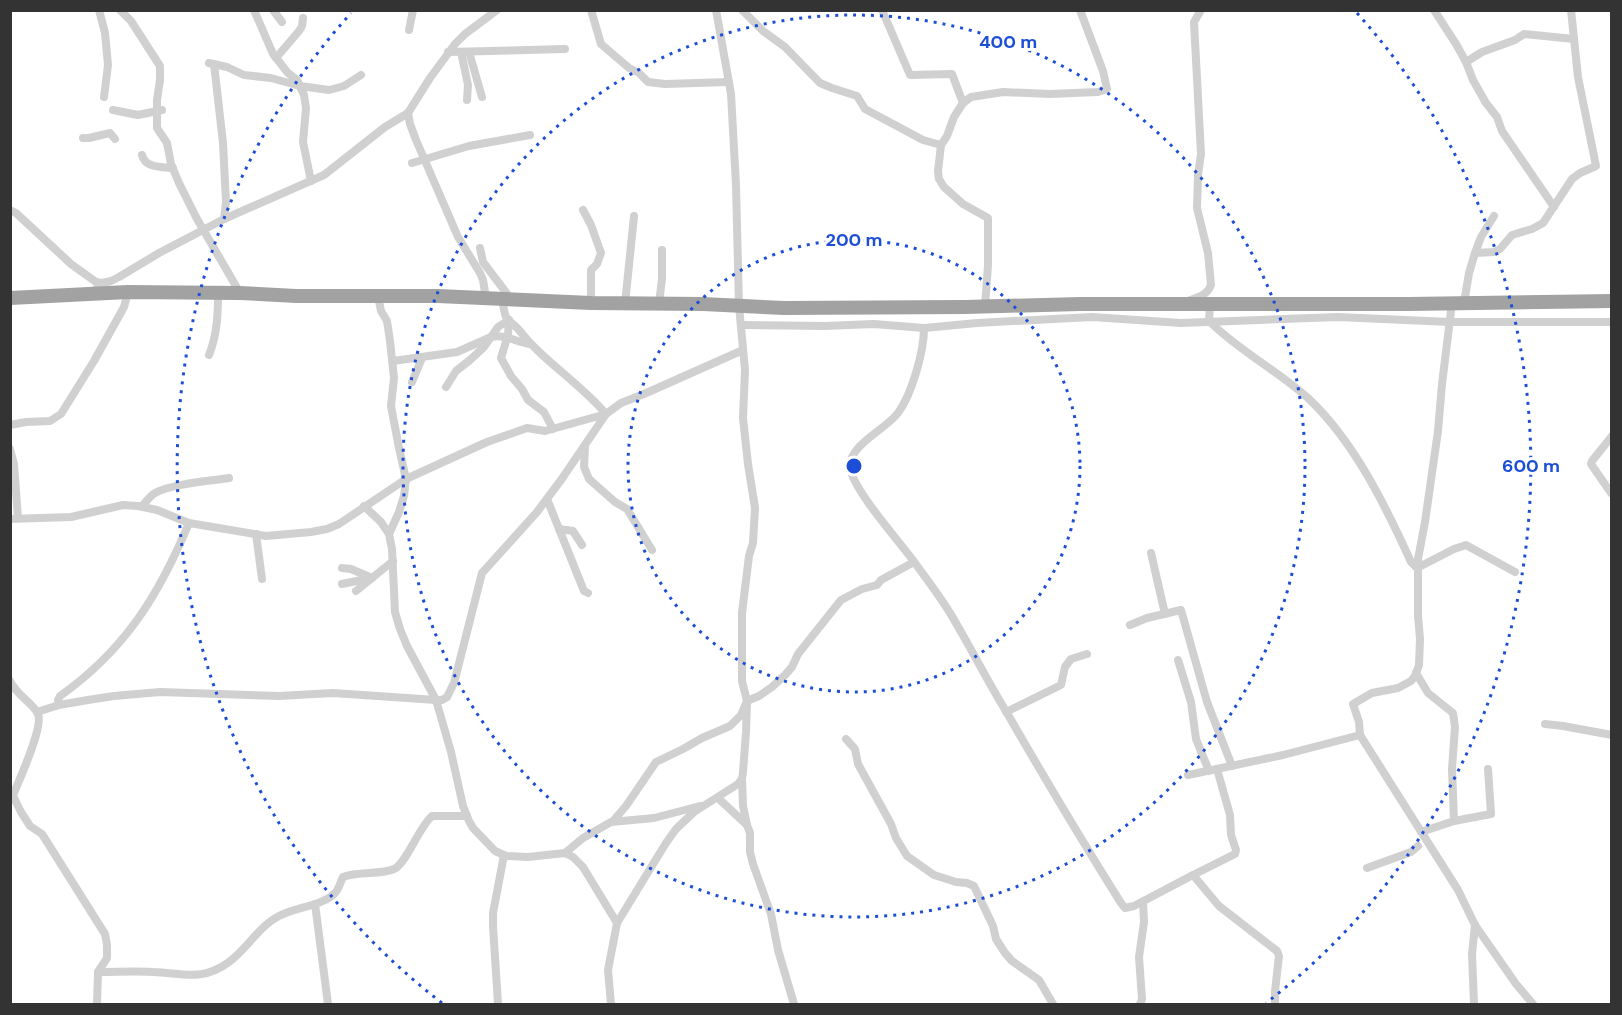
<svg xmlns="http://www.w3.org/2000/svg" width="1622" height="1015" font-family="'DM Sans',sans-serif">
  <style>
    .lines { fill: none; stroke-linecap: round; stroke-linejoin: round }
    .minor { stroke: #d0d0d0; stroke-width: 8 }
    .trunk { stroke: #a2a2a2; stroke-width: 14 }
    .ring { fill: none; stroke: #1d4ed8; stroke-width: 3; stroke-dasharray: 3 6 }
    .centre { fill: #1d4ed8; stroke: #fff; stroke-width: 3 }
    .ring-label { font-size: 18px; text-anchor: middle; font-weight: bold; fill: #1d4ed8; stroke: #fff; stroke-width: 6; stroke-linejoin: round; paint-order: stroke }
  </style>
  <rect width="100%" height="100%" fill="#fff"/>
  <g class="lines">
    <g class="minor">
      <polyline points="99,10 105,33 108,65 104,97"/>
      <polyline points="120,10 131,21 160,66 160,80 157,100 157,128 167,143 171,164 179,183 197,219 240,293"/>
      <polyline points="254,10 273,54 288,73 297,80 304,95 306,108 303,142 311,181"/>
      <polyline points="273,10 282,22"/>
      <polyline points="591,10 601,44 629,68 639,73 648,82 665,84 729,82"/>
      <polyline points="742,10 763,31 785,47 820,83 832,88 857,96 865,109 923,140 941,145"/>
      <polyline points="882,10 910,75 952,74 963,103"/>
      <polyline points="1434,10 1456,44 1466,62 1473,80 1486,103 1497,117 1502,131 1554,207"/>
      <polyline points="409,30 413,10"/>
      <polyline points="448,52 565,49"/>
      <polyline points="461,52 468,85 467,100"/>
      <polyline points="469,52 482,97"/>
      <polyline points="276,58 299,31 302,26 303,18"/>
      <polyline points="1466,62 1482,52 1515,40 1524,34 1574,39"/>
      <polyline points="209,63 227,67 244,75 271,78 300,86 329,90 344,86 361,75"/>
      <polyline points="214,64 223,143 226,202 224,219"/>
      <polyline points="113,110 138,115 162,110"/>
      <polyline points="408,113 410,124 416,140 458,237 480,273 483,280 486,298"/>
      <polyline points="83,138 89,138 110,133 115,139"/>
      <path d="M142,155C145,168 161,167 173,168"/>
      <polyline points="412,163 469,146 530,135"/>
      <polyline points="10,210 16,213 71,264 96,282 102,283"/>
      <polyline points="583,210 591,225 601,253 597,264 591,270 591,303"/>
      <polyline points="480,248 483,262 511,299"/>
      <polyline points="1475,253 1481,237 1494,216"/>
      <polyline points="91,294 102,283 111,281 119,277 159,253 224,219 324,175 385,127 408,113 430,78 455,44 465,34 497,10"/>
      <polyline points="378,296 381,311 387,321 390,341 394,378 391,406 399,448 406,479 404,496 399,512 389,534 392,549 395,612 400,629 407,646 436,700 451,752 463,806 469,821 473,828 495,851 506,856 528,857 565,853 573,857 583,867 617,923 608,970 611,1004"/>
      <path d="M1188,301C1197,297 1207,296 1211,285L1208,253L1197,208L1198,175L1201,154L1194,22L1201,10"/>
      <polyline points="659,303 662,279 662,250"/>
      <polyline points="1452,303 1442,384 1438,431 1425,522 1418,559 1418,616 1420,639 1419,665 1415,676 1411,681 1398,688 1372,693 1353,704 1359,722 1360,735 1458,890 1475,925 1516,984 1533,1004"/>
      <polyline points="1464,303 1469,273 1475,253 1494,252 1500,249 1512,235 1532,229 1543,223 1572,179 1580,173 1596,166 1578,77 1571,10"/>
      <polyline points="625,304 634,216"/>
      <path d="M1210,305L1209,321C1240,352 1279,371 1310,400C1355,443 1386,507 1411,562L1417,568"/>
      <polyline points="985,307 988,265 988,218 963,204 944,187 939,179 938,171 941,145 947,136 954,117 963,103 971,97 1003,92 1050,94 1098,92 1107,89 1103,71 1080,10"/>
      <polyline points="509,320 508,335 501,358 511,376 522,389 528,400 544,412 553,429"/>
      <polyline points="741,325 825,326 874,324 924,328 977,323 1092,317 1181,323 1338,317 1450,322 1612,322"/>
      <path d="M924,328C924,351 912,394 898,413C886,429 851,444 850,465C849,486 901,543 915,563C928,581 942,599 953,618C972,650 988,682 1007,713C1044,777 1082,841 1121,903L1125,908L1134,906L1193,875L1219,906L1277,951L1279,956L1275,991V1004"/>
      <path d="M209,355C217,335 218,315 218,294"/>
      <path d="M393,361L457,352L491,337C505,334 516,342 530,344"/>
      <polyline points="412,382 422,358"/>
      <polyline points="446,387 456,371 470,360 484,347 498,327 509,320"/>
      <polyline points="10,425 26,422 50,421 61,414 94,361 124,307 128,292"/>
      <polyline points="585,446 584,467 589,479 615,502 627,509 652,550"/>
      <polyline points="10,449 14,464 18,518"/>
      <polyline points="1611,493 1591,464 1592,461 1612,436"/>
      <polyline points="547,499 584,591 588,593"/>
      <path d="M142,506C146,502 150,496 155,493C171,484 210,481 229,478"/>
      <polyline points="364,506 381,522 389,534"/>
      <polyline points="10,519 71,517 123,505 138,506 157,510 189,523 266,536 311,532 327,529 339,524 406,479 487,442 527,428 545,431 606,414 621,403 644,394 743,350"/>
      <polyline points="559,529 573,531 582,545"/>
      <polyline points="256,534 262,579"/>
      <polyline points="1151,553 1165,614"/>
      <polyline points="342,568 351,569 372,578"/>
      <polyline points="1417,568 1454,549 1466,545 1515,572"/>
      <polyline points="342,584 371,578"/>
      <polyline points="356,591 393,561"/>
      <polyline points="1130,625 1147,618 1181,610 1207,702 1232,766"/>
      <polyline points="1178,660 1191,702 1196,739 1209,771"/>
      <polyline points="1416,673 1428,693 1453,713 1455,727 1452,769 1454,821"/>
      <path d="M10,681C17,696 33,703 38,714C44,727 17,785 11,800"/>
      <path d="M59,705L58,700L60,696C125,650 159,595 189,523"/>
      <path d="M37,712L59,705L88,700L114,696L160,692L279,696L333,693L436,700H442L447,697L454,683L482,573L537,512L561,480L606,414C580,383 544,362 519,330C515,325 509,322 506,317C504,312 503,304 502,299"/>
      <polyline points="1006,712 1061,685 1065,667 1071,659 1087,654"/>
      <polyline points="1545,724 1563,726 1612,735"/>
      <polyline points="846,739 855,749 858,764 891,824 896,838 907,856 934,875 956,882 967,883 974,886 993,926 996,939 1005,953 1012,961 1039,980 1053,1004"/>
      <polyline points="1188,775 1283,755 1360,735"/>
      <polyline points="742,779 743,806 747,825"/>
      <polyline points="13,796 21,812 30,826 42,834 105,934 107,945 107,958 98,972 97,1004"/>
      <polyline points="718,798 747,825 750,833 750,852 753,864 771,914 778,950 794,1004"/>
      <polyline points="613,821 626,806 656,762 683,749 702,738 730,726 741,715 747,701 759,696 772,687 785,675 792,667 798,654 841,600 862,589 877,585 881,580 914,562"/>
      <polyline points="1421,832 1454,821 1491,814 1488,769"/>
      <polyline points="565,853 583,838 611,822 654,818 700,806"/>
      <polyline points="1367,868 1411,852 1418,846"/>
      <polyline points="1193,875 1235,854 1236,850 1231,835 1230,815 1217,769"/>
      <polyline points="315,904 328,1004"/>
      <polyline points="617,923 666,843 676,829 694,812 738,784 742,779 743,772 746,732 747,701 742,681 742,613 749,556 753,543 755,508 748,464 743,418 745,370 739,306 736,185 731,94 716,10"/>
      <path d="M98,972C117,972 135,971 153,972C183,973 202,982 229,962C247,949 259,926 279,916C295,907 323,906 335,893C339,889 340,883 343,877C358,871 381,875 394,869C406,864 419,827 432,816H467"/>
      <polyline points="498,1004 493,926 493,913 504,855"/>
      <polyline points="1140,1004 1142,999 1139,957 1144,922 1143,902"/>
      <polyline points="1474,1004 1472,954 1475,925"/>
    </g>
    <polyline class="trunk" points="10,298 128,292 240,293 296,296 438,296 591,303 703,304 784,308 965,307 1080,304 1409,304 1612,301"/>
  </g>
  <g class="ring">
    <circle cx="854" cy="466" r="226"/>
    <circle cx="854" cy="466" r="451"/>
    <path d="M442 1003A677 677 0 0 1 351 13M1357 13A677 677 0 0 1 1266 1003"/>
  </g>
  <circle cx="854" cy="466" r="9" class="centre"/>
  <g class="ring-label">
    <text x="1008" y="48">400 m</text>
    <text x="854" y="246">200 m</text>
    <text x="1531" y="472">600 m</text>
  </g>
  <rect width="1622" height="1015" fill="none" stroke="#333333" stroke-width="24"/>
</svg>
